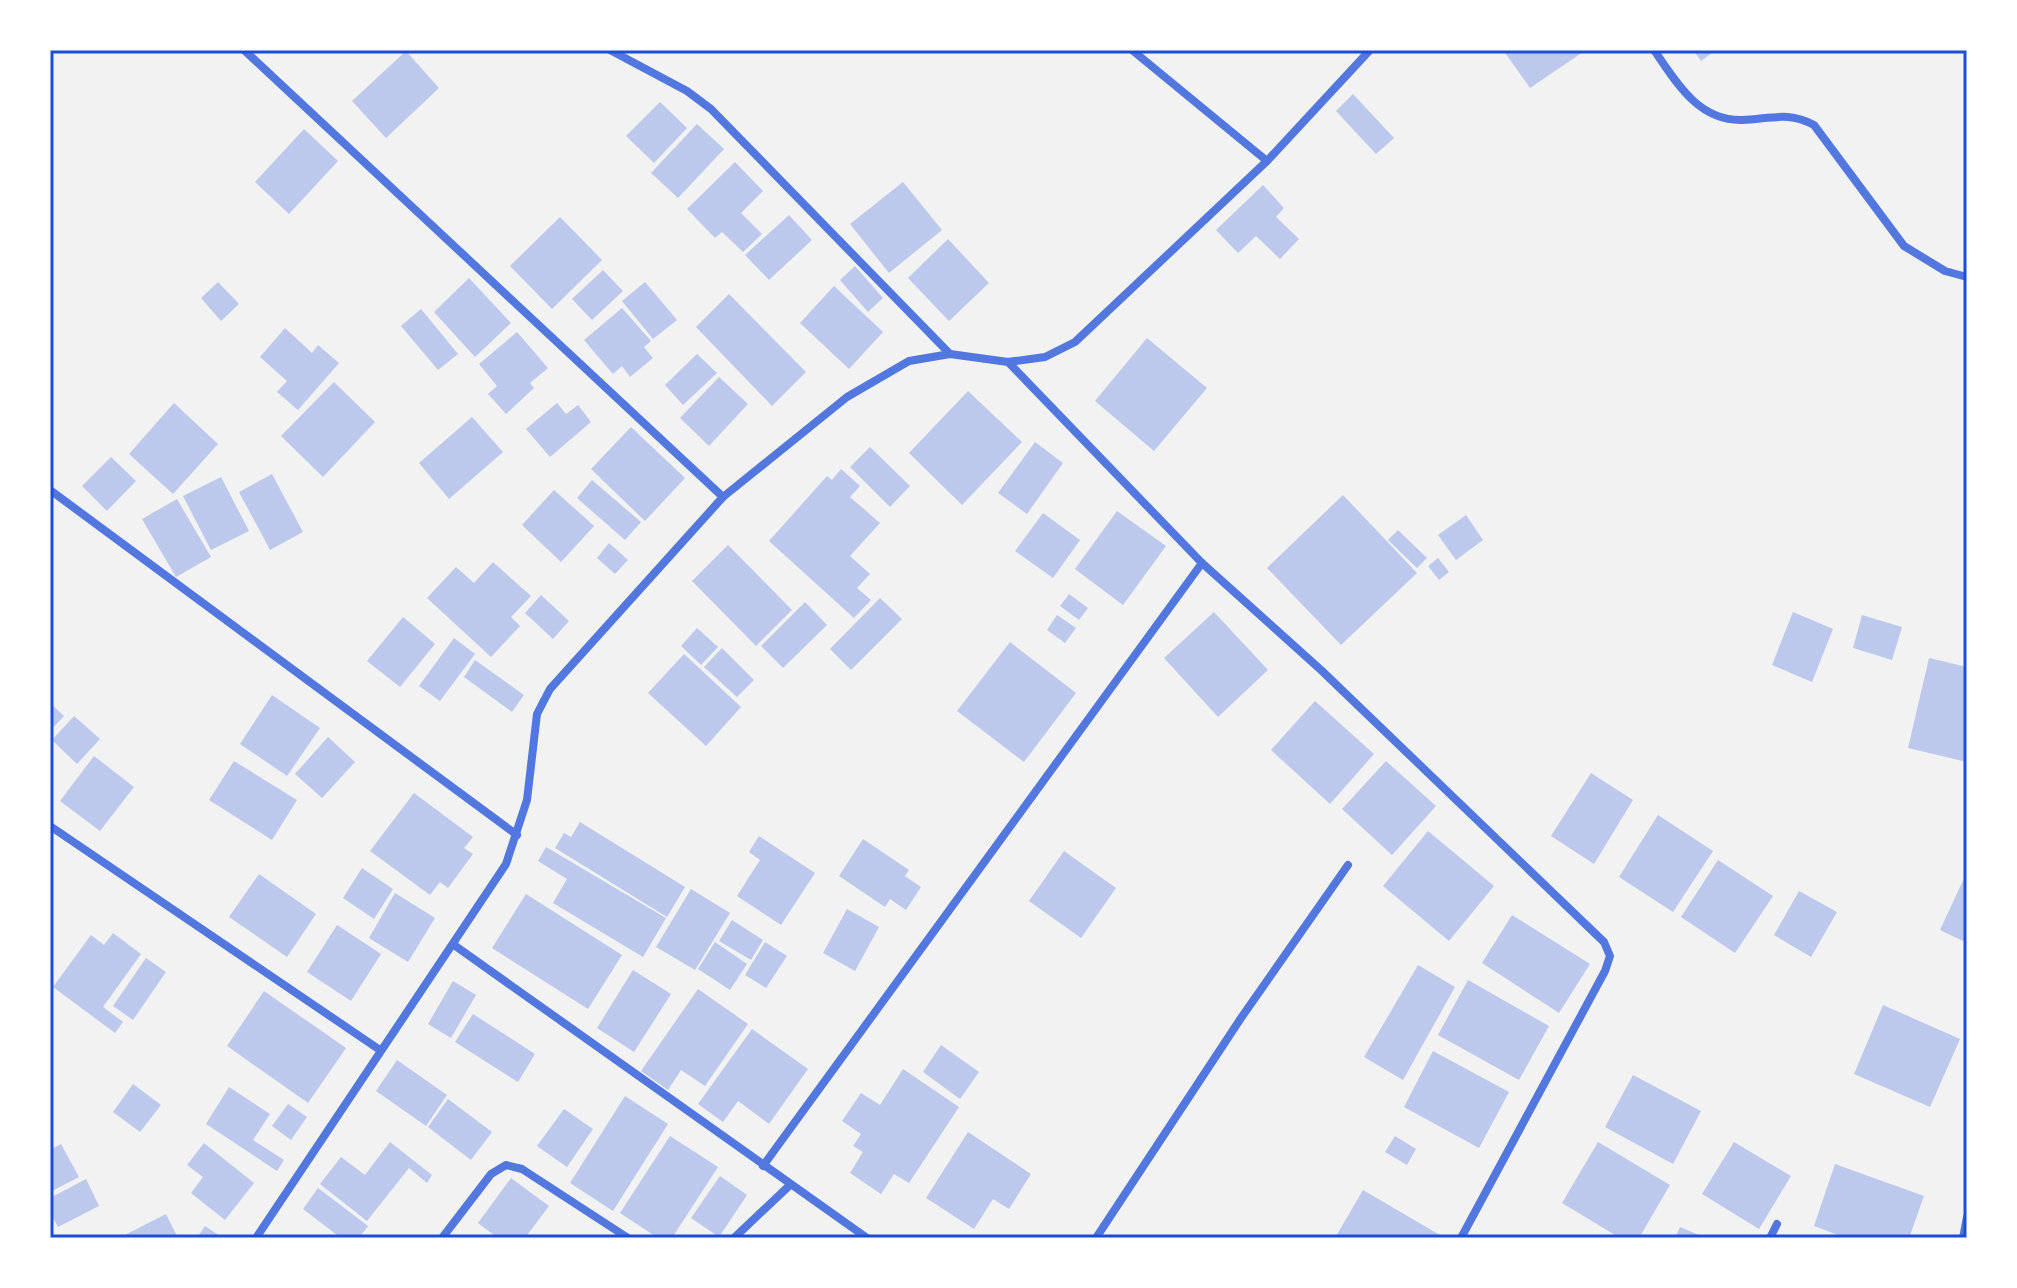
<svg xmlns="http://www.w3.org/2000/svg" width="2017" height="1288" font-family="'PT Sans',sans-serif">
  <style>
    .building { fill: #bdc9ec }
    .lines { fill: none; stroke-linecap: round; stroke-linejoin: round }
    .minor { stroke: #5277de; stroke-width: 8 }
    .neatline { fill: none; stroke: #1d4ed8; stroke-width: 3 }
  </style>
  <rect width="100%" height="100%" fill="#f2f2f2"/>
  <g class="building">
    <polygon points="1503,50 1586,50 1530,88"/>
    <polygon points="1693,50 1716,50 1701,61"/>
    <polygon points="406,51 439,88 386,138 352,101"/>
    <polygon points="1353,94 1394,138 1376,154 1336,111"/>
    <polygon points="660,102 687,128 654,163 626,136"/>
    <polygon points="697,124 724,149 678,198 651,173"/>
    <polygon points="304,129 338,161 289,214 255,182"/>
    <polygon points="735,162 763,191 741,213 762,234 743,252 722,232 715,238 687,209"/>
    <polygon points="903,182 942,230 889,273 850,224"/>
    <polygon points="1263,185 1284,208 1276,217 1299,239 1280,259 1256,236 1238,253 1216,230"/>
    <polygon points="789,215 812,240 769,280 745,255"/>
    <polygon points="560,217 602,260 552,309 510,266"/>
    <polygon points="948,239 989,283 949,321 908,278"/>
    <polygon points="855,266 883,298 868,312 840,280"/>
    <polygon points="603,270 623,291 592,320 572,299"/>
    <polygon points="469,278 511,323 475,357 434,312"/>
    <polygon points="218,282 239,304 221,321 201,298"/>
    <polygon points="645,282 677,320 653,339 622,301"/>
    <polygon points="834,286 883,332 849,369 800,323"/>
    <polygon points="729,294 806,372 772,406 696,327"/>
    <polygon points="622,308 651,341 644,347 653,358 630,377 622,366 613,374 584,340"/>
    <polygon points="421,309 458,354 438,370 401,326"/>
    <polygon points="285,328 312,353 318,345 339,363 298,410 277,392 287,381 260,357"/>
    <polygon points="517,332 548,368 530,383 534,388 506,414 488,394 497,386 479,364"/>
    <polygon points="1147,338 1207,388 1154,451 1095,401"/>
    <polygon points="697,354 717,373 683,405 665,385"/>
    <polygon points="719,377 748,404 709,446 680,418"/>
    <polygon points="334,382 375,422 323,477 281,436"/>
    <polygon points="968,391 1022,442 962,505 909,453"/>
    <polygon points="174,403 218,444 173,494 129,454"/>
    <polygon points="557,403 566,414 578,405 591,422 550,457 526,429"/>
    <polygon points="472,417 503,452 449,499 419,463"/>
    <polygon points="631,427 685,478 645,521 591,469"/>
    <polygon points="1035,442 1063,463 1027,514 998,493"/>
    <polygon points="870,447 910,486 890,507 850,467"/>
    <polygon points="111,457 136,481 107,511 82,486"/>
    <polygon points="841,469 860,486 850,497 880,523 850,556 870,574 857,588 871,600 854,618 769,541 827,476 832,480"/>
    <polygon points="272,474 303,532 270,550 239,492"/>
    <polygon points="221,477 249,531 211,550 183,496"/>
    <polygon points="592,480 641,522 625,540 577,498"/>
    <polygon points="554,490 594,526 561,562 522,525"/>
    <polygon points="1343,495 1417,573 1341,645 1267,568"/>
    <polygon points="177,499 211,557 176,577 142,519"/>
    <polygon points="1117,511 1166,546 1123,605 1075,569"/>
    <polygon points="1043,513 1080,540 1053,578 1015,551"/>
    <polygon points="1466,515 1483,540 1456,560 1438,535"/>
    <polygon points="1398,530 1427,558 1417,568 1388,540"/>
    <polygon points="609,543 628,560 615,574 597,558"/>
    <polygon points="728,545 792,610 756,646 692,581"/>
    <polygon points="1438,558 1449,572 1439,580 1428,566"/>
    <polygon points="493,562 531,596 511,617 520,626 491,657 427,598 456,567 474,583"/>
    <polygon points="1069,594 1088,608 1079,620 1060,606"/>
    <polygon points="541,595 569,621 553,639 525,613"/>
    <polygon points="880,598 902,619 851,670 830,649"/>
    <polygon points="805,602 827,625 783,668 761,646"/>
    <polygon points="1214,612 1268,670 1218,717 1164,658"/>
    <polygon points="1793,612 1833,629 1812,682 1772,665"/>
    <polygon points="1057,615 1076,628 1065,643 1047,630"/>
    <polygon points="1862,615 1902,627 1892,660 1853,648"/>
    <polygon points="403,617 435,644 400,687 367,661"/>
    <polygon points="697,628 718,647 701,665 681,646"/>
    <polygon points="454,638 475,654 440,701 419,686"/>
    <polygon points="1010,642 1076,693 1024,762 957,711"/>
    <polygon points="722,648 754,680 737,697 704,667"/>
    <polygon points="684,654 741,707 706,746 648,693"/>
    <polygon points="1929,658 1967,667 1967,762 1908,748"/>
    <polygon points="475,660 524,695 512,712 464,677"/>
    <polygon points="272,695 320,728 287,776 240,744"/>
    <polygon points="1315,701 1374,754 1330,804 1271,750"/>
    <polygon points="50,703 64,716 50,731"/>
    <polygon points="74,716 100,739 77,764 52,740"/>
    <polygon points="328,737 355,762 322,798 295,774"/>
    <polygon points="94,756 134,787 100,831 60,801"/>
    <polygon points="234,761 297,800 272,840 209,800"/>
    <polygon points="1386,761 1436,806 1392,855 1342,809"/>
    <polygon points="1591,773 1633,800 1594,864 1551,836"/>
    <polygon points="414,793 473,837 464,848 473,854 448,888 440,882 430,895 370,851"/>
    <polygon points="1658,815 1713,851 1673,912 1619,877"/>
    <polygon points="580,822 685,887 667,917 555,848 564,833 571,837"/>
    <polygon points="1428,831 1494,886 1449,941 1383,886"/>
    <polygon points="759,836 815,873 781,925 737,896 760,860 749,852"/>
    <polygon points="863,839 909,870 905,876 921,887 906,910 890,899 885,907 839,876"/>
    <polygon points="546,847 666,918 643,957 553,903 567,879 538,861"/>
    <polygon points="1064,851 1116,888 1081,938 1029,901"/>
    <polygon points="1718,860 1773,896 1735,953 1681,917"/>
    <polygon points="362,868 393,889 374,919 343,898"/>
    <polygon points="1967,872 1967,943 1940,930"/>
    <polygon points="259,874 316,914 287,957 229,917"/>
    <polygon points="691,889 730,913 695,970 656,947"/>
    <polygon points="1799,891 1837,912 1811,957 1774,935"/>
    <polygon points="395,893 435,918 408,962 369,938"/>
    <polygon points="526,894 622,955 588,1009 492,948"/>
    <polygon points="847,909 879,927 855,971 823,953"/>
    <polygon points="1512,915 1590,964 1559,1013 1482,963"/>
    <polygon points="732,920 763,940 751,960 719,941"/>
    <polygon points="337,925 381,954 351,1001 307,972"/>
    <polygon points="113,933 141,954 103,1007 123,1022 115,1033 53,987 91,935 104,945"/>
    <polygon points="715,942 747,964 730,990 698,969"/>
    <polygon points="765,942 787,956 766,988 745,975"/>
    <polygon points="146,958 166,972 133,1020 113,1006"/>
    <polygon points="1418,965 1455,987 1403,1080 1364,1057"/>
    <polygon points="633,970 671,994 634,1052 597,1028"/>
    <polygon points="1468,980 1549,1026 1519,1080 1438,1035"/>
    <polygon points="453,981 476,995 451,1038 428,1024"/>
    <polygon points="698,989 748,1024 705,1086 681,1070 668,1090 641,1071"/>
    <polygon points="264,991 346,1048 308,1103 227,1046"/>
    <polygon points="1883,1005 1960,1039 1930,1107 1854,1074"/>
    <polygon points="473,1014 535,1054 518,1082 455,1042"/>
    <polygon points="752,1029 808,1069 769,1124 738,1101 723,1122 698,1104"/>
    <polygon points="941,1045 979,1072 960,1099 923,1072"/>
    <polygon points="1433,1051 1509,1092 1479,1148 1404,1107"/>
    <polygon points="397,1060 447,1095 426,1126 376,1091"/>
    <polygon points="903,1069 959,1107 909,1183 894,1174 881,1194 850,1173 863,1152 853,1146 861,1134 842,1121 861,1093 880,1105"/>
    <polygon points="1633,1075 1701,1111 1673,1164 1605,1127"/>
    <polygon points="133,1084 161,1105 140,1132 113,1112"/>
    <polygon points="229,1087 270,1114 253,1140 284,1160 277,1171 206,1124"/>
    <polygon points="625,1096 668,1124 613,1211 570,1183"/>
    <polygon points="448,1099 492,1132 471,1160 428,1127"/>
    <polygon points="288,1104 307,1117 291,1140 272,1126"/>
    <polygon points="564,1109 593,1129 567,1167 537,1146"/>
    <polygon points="968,1132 1031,1174 1009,1209 993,1199 974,1229 926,1198"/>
    <polygon points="670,1136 718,1167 672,1238 658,1238 620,1213"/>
    <polygon points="1395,1136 1416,1149 1407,1165 1385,1152"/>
    <polygon points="390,1142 432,1175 427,1183 409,1168 367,1221 320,1184 341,1157 365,1175"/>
    <polygon points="1598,1142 1670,1185 1639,1238 1620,1238 1562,1203"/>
    <polygon points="1734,1142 1791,1176 1759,1229 1702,1194"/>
    <polygon points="204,1143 254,1183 225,1220 191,1193 203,1177 187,1165"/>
    <polygon points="61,1144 79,1177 50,1192 50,1150"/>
    <polygon points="1835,1164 1924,1196 1909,1238 1846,1238 1814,1226"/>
    <polygon points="720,1176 747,1195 719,1237 691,1218"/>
    <polygon points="511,1178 549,1206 525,1238 498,1238 478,1223"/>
    <polygon points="86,1179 99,1206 58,1227 50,1212 50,1198"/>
    <polygon points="318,1188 368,1226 359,1238 341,1238 303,1209"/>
    <polygon points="1363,1190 1445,1238 1335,1238"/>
    <polygon points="166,1214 178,1238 119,1238"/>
    <polygon points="205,1226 223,1238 197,1238"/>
    <polygon points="1680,1227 1706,1238 1675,1238"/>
  </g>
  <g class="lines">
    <g class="minor">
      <polyline points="244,50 723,497"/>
      <polyline points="610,50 687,91 711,109 950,354"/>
      <polyline points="1132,50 1267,161"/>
      <path d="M1654,50C1676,82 1698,121 1742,120C1770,119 1788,111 1814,125L1904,246L1945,271L1967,277"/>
      <polyline points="1008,362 1202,563 1321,670 1604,942 1610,956 1605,971 1461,1238"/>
      <polyline points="50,490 517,835"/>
      <polyline points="50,826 380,1050"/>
      <polyline points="454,945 867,1238"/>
      <polyline points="763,1166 1202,563"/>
      <polyline points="256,1238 506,864 527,800 537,714 550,689 723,497 847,397 909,361 950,354 1008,362 1045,357 1075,342 1267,161 1370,50"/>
      <polyline points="442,1238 491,1174 506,1165 522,1169 628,1238"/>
      <polyline points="734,1238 790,1185"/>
      <polyline points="1096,1238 1241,1018 1348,865"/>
      <polyline points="1770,1238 1777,1224"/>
      <polyline points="1963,1238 1967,1217"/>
    </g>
  </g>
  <rect width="2017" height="1288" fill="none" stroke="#ffffff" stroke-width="104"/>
  <rect x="52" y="52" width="1913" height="1184" class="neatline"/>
</svg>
